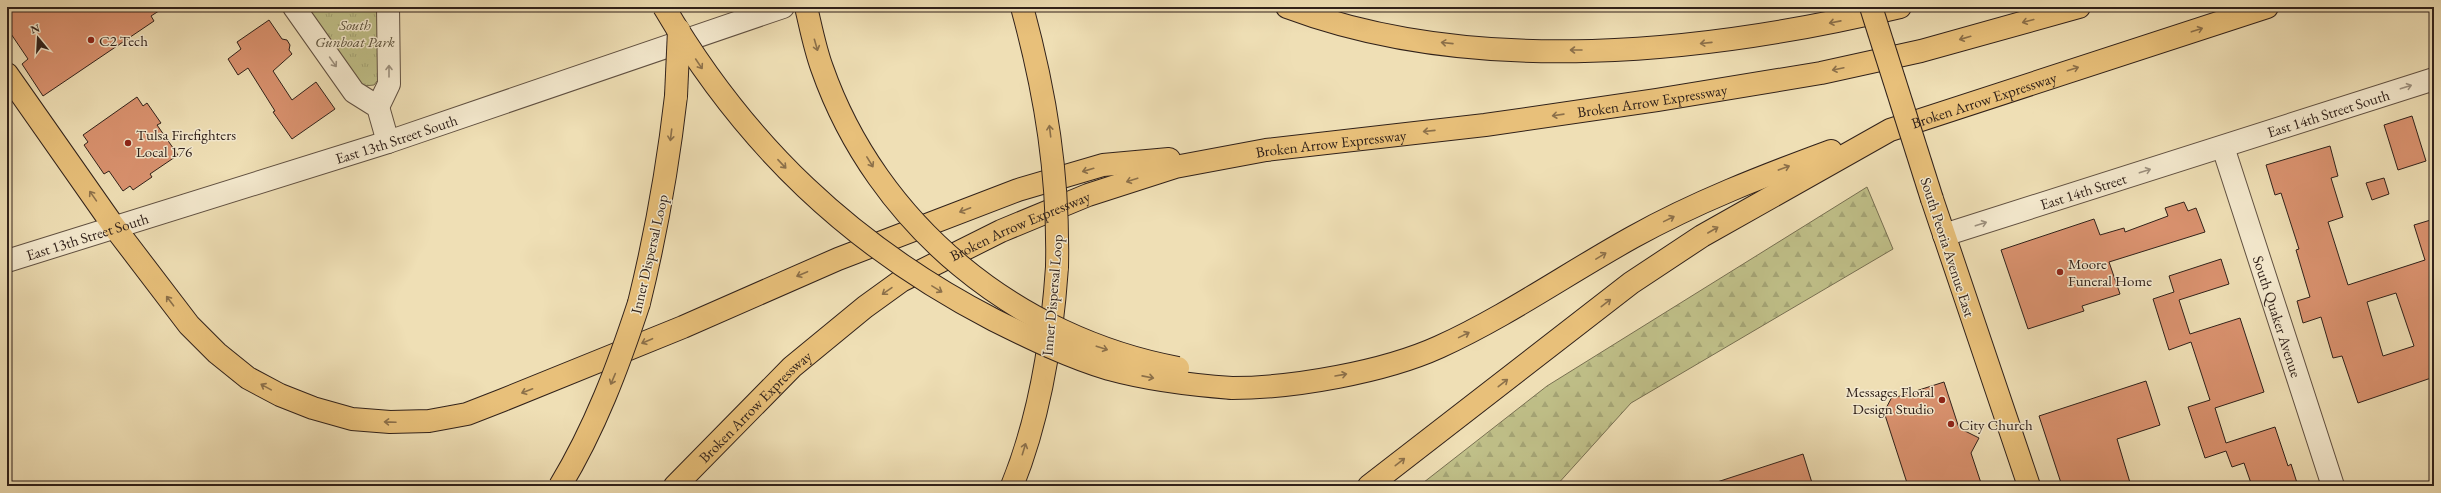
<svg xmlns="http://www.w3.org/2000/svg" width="2441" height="493" font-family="'EB Garamond',serif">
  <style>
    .forest { fill: url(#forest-firs); stroke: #787052 }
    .park { fill: url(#park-tufts); stroke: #787052 }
    .building { fill: #da926f; stroke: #30211a; fill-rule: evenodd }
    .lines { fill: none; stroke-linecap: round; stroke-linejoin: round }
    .minor-casing { stroke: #605041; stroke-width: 24 }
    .major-casing { stroke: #30211a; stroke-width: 24 }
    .highway-casing { stroke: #30211a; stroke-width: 24 }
    .minor { stroke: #f5eacf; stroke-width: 22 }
    .major { stroke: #e8c07a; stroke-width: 22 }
    .highway { stroke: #e8c07a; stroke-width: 22 }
    .major-bridge-casing { stroke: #30211a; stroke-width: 24; stroke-linecap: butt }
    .highway-bridge-casing { stroke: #30211a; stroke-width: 24; stroke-linecap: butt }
    .major-bridge { stroke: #e8c07a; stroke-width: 22 }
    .highway-bridge { stroke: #e8c07a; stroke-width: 22 }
    .oneway { stroke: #8c704a }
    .oneway2 { stroke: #9c907e }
    .poi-dot { fill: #8f2418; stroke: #f5eacf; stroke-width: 1.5 }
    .labels { text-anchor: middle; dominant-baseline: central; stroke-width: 3; stroke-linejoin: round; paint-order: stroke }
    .park-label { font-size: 15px; font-style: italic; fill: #5b513b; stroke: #f5eacf }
    .poi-label { font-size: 15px; fill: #30211a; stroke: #f5eacf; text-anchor: start }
    .street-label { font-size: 15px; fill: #30211a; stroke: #f5eacf }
  </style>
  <defs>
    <pattern id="forest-firs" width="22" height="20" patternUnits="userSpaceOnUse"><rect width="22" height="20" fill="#c0c089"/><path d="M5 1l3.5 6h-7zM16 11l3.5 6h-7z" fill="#a5a576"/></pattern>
    <pattern id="park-tufts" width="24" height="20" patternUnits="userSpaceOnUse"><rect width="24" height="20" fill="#c0c089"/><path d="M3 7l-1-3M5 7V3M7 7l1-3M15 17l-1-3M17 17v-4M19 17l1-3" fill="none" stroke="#a5a576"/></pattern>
  </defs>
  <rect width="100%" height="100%" fill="#efdfb5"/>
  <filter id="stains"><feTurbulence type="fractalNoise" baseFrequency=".005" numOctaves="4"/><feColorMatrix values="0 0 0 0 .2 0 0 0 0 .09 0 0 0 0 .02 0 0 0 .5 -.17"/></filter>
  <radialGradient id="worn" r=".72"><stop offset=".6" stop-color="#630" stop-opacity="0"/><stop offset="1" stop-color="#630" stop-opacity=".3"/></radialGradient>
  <polygon class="forest" points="1867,187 1893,249 1631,403 1556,486 1419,486 1547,386"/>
  <polygon class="park" points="306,7 380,7 381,76 374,85 364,86 355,81"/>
  <g class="building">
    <polygon points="7,7 165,7 151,16 154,21 43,96 22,64 28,59 7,28"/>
    <polygon points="269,20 282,39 287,40 290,45 289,50 292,54 273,71 292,100 316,82 335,109 292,139 273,112 275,111 248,68 238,75 228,59 241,49 237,42"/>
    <polygon points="137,97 143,106 147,103 161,123 157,125 178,155 150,174 152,177 133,190 130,186 123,191 109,171 104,174 84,145 88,142 83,135"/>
    <polygon points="2412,116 2426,161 2398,170 2384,125"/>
    <path d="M2330,146L2338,176L2331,178L2343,217L2328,222L2348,285L2425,260L2414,225L2434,219V377L2358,403L2342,356L2333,358L2321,317L2303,323L2297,301L2310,297L2296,250L2299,249L2281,193L2275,195L2266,165ZM2396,293L2414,346L2383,356L2367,302Z"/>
    <polygon points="2384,178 2389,194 2372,200 2366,183"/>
    <polygon points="2184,202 2188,211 2196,208 2205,232 2109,262 2120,294 2082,306 2084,311 2028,329 2001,250 2094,219 2100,235 2124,228 2125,232 2168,216 2165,208"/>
    <polygon points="2221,259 2229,284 2179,300 2190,334 2240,318 2264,392 2215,408 2226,443 2275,427 2288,466 2291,464 2298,486 2252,486 2244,463 2232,467 2226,451 2205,458 2188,407 2210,400 2191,342 2169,350 2153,299 2174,292 2169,276"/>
    <polygon points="2146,381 2160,425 2117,439 2131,486 2062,486 2039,416"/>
    <polygon points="1944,382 1959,428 1979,438 1971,453 1982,486 1908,486 1884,412 1893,395 1897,397"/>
    <polygon points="1803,454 1813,486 1715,486 1714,483"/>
  </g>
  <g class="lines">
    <g class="minor-casing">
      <g id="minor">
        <polyline points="294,7 354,92 378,107 388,142"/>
        <polyline points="378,107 389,84 388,7"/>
        <path id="s1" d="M2223,147L2333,486"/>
        <path id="s2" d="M1944,235L2434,79"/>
        <path id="s3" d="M7,261L388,142L783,7"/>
      </g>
    </g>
    <g class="major-casing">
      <g id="major">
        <polyline points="7,74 115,228"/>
        <polyline points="1932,199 2029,486"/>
      </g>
    </g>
    <g class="highway-casing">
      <g id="highway">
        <path d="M1287,7C1476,78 1708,53 1900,7"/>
        <polyline points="115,228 189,325 217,353 248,378 280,395 313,408 352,419 390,422 429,421 467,414 503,400 683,327 838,259 1018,190 1103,165 1169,159"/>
        <path d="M639,303C656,234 668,166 676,96"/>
        <path d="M1232,388C1293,388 1384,372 1439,347C1507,316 1568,273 1633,237C1696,202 1763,176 1831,151"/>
        <path id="s4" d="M675,486L792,367L865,307L901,281L1001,231L1088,195L1175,167L1266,150L1485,125L1657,100L1821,73L1921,51L2079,7"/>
        <path d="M1012,486C1040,417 1052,341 1057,267"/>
        <path id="s5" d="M1369,486L1631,283L1702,236L1890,130L2267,7"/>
      </g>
    </g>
    <use href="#minor" class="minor"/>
    <use href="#major" class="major"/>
    <use href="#highway" class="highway"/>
    <g class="major-bridge-casing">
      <polyline id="major-bridge" points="1871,7 1932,199"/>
    </g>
    <g class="highway-bridge-casing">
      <g id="highway-bridge">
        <path d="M664,7C745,145 851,246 994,320C1030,338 1069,357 1109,369C1149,380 1191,385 1232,388"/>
        <path d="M806,7C811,28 815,49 822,68C877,225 1017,338 1178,368"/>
        <path d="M1022,7C1046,95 1059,176 1057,267"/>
        <polyline points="676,96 679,30"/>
        <path d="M560,486C595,428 618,367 639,303"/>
      </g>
    </g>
    <use href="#major-bridge" class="major-bridge"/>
    <use href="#highway-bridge" class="highway-bridge"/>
  </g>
  <defs><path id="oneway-shaft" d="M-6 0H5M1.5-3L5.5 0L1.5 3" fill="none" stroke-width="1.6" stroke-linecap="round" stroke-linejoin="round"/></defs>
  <g class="oneway">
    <use href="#oneway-shaft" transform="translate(2028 21) rotate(165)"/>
    <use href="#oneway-shaft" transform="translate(1835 22) rotate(169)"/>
    <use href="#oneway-shaft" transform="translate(2197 30) rotate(-18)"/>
    <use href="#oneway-shaft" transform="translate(1965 38) rotate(164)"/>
    <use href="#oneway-shaft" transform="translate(1447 43) rotate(-174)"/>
    <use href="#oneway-shaft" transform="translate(1706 43) rotate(174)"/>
    <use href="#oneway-shaft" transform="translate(816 45) rotate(74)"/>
    <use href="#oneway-shaft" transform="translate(1576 50) rotate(180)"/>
    <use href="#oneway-shaft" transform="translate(699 64) rotate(56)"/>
    <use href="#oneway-shaft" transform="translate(1838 69) rotate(168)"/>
    <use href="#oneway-shaft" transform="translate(2073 69) rotate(-18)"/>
    <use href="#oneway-shaft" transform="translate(1558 115) rotate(172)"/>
    <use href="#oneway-shaft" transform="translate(1050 131) rotate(-97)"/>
    <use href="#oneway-shaft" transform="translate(1429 131) rotate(174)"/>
    <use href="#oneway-shaft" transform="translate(671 135) rotate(97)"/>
    <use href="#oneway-shaft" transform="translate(870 162) rotate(58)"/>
    <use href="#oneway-shaft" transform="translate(782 164) rotate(47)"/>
    <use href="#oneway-shaft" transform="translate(1784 168) rotate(-20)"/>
    <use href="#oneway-shaft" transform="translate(1088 170) rotate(164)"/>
    <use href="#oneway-shaft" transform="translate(1132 180) rotate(162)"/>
    <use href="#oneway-shaft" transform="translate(93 196) rotate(-125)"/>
    <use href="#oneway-shaft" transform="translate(965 210) rotate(159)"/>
    <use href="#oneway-shaft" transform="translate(1669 219) rotate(-26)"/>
    <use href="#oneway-shaft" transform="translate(1713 230) rotate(-30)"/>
    <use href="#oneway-shaft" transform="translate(1601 256) rotate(-31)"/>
    <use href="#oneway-shaft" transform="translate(802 274) rotate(157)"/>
    <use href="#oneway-shaft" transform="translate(937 289) rotate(31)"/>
    <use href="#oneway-shaft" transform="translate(887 291) rotate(145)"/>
    <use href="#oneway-shaft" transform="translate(170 301) rotate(-127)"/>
    <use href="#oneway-shaft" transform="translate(1606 303) rotate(-38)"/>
    <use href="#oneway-shaft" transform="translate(1464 335) rotate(-26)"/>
    <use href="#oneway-shaft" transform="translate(647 341) rotate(157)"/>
    <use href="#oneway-shaft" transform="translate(1102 348) rotate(18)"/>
    <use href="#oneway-shaft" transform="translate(1341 375) rotate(-10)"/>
    <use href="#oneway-shaft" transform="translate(1148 377) rotate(11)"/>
    <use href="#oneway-shaft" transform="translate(613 379) rotate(113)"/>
    <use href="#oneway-shaft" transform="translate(1503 383) rotate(-38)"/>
    <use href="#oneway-shaft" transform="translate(266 387) rotate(-151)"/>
    <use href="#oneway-shaft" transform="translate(527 391) rotate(159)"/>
    <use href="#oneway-shaft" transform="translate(390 422) rotate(-178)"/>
    <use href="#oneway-shaft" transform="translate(1024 449) rotate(-73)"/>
    <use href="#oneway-shaft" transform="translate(1400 462) rotate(-38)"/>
  </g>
  <g class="oneway2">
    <use href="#oneway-shaft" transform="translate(333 62) rotate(55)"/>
    <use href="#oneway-shaft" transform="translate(389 71) rotate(-90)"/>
    <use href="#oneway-shaft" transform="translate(2406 87) rotate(-18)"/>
    <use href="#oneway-shaft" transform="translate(2145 171) rotate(-18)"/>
    <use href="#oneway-shaft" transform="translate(1981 224) rotate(-18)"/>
  </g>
  <g class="poi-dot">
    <circle cx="91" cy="40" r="4"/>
    <circle cx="128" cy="143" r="4"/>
    <circle cx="2060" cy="272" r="4"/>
    <circle cx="1942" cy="400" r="4"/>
    <circle cx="1951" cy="424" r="4"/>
  </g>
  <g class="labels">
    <g class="park-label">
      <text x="355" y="24">South<tspan x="355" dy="17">Gunboat Park</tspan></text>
    </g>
    <g class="poi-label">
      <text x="99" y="40">C2 Tech</text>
      <text x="136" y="134">Tulsa Firefighters<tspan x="136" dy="17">Local 176</tspan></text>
      <text x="2068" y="263">Moore<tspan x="2068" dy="17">Funeral Home</tspan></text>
      <text x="1934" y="391" text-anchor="end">Messages Floral<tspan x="1934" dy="17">Design Studio</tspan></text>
      <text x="1959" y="424">City Church</text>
    </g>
    <g class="street-label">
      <text stroke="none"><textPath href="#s5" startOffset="731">Broken Arrow Expressway</textPath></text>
      <text stroke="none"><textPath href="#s4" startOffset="1085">Broken Arrow Expressway</textPath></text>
      <text stroke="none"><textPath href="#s2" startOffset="403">East 14th Street South</textPath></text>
      <text stroke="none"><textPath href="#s3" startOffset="408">East 13th Street South</textPath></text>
      <text stroke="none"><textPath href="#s4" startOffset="761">Broken Arrow Expressway</textPath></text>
      <text stroke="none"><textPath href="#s2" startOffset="146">East 14th Street</textPath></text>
      <text stroke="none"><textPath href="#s4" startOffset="437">Broken Arrow Expressway</textPath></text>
      <text stroke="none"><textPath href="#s3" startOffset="84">East 13th Street South</textPath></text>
      <text transform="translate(1948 247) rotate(72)">South Peoria Avenue East</text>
      <text transform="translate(649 254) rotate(-77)">Inner Dispersal Loop</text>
      <text transform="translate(1052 295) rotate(-85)">Inner Dispersal Loop</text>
      <text stroke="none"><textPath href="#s1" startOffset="178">South Quaker Avenue</textPath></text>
      <text stroke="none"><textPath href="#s4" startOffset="113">Broken Arrow Expressway</textPath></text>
    </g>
  </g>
  <rect width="2441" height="493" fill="none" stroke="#efdfb5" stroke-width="24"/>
  <rect x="8" y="8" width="2425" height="477" fill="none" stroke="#30211a" stroke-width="2"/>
  <rect x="12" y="12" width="2417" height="469" fill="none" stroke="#30211a"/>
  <g transform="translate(38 38) rotate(342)" stroke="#f5eacf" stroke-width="3" paint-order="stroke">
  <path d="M0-3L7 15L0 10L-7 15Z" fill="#30211a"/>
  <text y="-6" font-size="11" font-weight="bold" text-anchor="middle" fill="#30211a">N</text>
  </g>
  <rect width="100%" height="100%" filter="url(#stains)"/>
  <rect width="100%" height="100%" fill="url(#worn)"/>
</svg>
